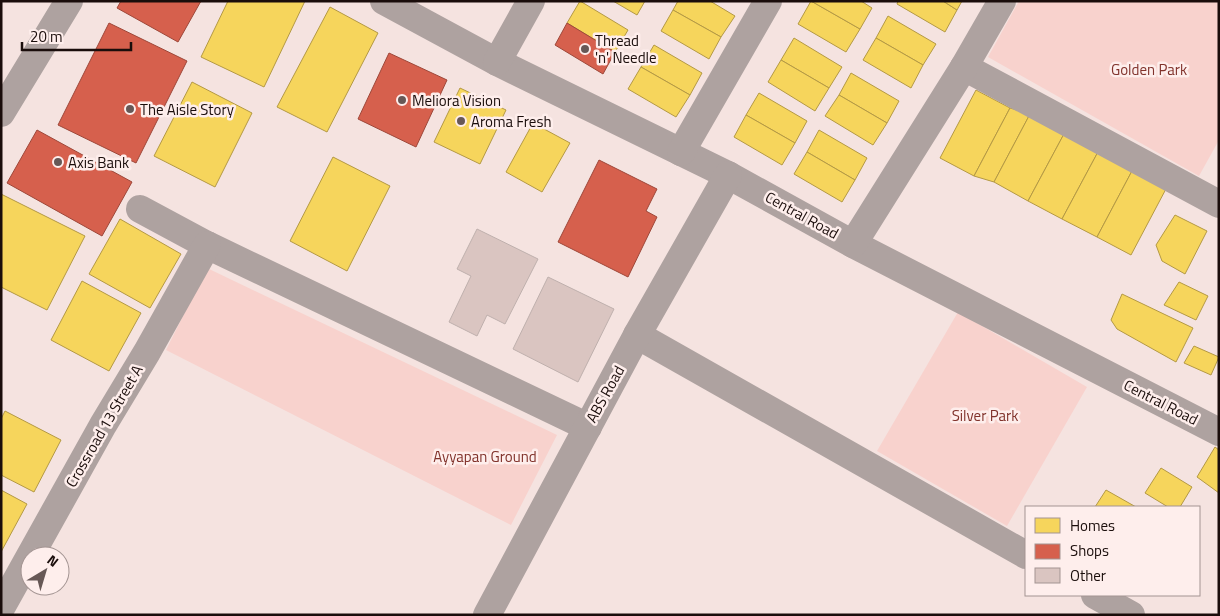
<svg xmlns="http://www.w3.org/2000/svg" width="1220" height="616" font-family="'Titillium Web',sans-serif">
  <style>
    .green { fill: #f8d2cd }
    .homes { fill: #f6d55c; stroke: #b49944 }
    .shops { fill: #d6604d; stroke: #9e4739 }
    .building { fill: #dac5c1; stroke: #bfb0ad }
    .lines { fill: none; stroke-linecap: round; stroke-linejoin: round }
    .minor { stroke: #aea2a0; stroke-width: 28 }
    .poi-dot { fill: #675856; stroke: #feeeec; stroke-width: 2 }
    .labels { text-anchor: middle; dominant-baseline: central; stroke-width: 5; stroke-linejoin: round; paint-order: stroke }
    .poi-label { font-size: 15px; fill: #1a0d0b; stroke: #feeeec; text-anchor: start }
    .park-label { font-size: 15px; fill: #81322b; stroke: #feeeec }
    .street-label { font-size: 15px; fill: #1a0d0b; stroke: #feeeec }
  </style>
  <rect width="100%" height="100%" fill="#f5e3e0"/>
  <g class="green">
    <polygon points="1019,1 1215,1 1219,3 1219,140 1199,176 988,57"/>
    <polygon points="207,268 557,435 511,525 166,350"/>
    <polygon points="958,312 1087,387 1007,526 877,451"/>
  </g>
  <g class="homes">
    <polygon points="228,1 305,1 264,87 201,57"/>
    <polygon points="580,1 628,30 615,52 567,23"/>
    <polygon points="613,1 645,1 637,15"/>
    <polygon points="678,1 710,1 735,16 721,37 673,10"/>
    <polygon points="811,1 860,29 846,52 798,24"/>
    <polygon points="811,1 861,1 872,8 860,29"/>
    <polygon points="898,1 943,1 957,10 945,32 897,4"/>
    <polygon points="943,1 962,1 957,10"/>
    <polygon points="330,7 378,33 327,132 277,107"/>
    <polygon points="673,10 721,37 709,59 661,31"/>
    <polygon points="888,16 936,44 923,65 876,38"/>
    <polygon points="794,38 842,67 829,88 781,60"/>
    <polygon points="876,38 923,65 911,88 863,60"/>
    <polygon points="654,45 702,73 690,95 641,67"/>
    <polygon points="781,60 829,88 815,111 768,82"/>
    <polygon points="641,67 690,95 676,117 628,89"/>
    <polygon points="851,73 899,101 887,123 839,95"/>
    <polygon points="192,82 252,113 215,187 154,156"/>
    <polygon points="460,88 506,110 480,164 434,142"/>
    <polygon points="976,90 1010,108 974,176 940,158"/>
    <polygon points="759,93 807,121 795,143 746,115"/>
    <polygon points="839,95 887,123 873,145 825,116"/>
    <polygon points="1010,108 1030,114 994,182 974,176"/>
    <polygon points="1030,114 1065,132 1028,201 994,182"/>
    <polygon points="746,115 795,143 782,165 734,137"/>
    <polygon points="533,123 570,143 542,192 506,172"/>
    <polygon points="819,130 867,158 855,180 807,152"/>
    <polygon points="1065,132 1099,150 1062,219 1028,201"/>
    <polygon points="1099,150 1133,169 1097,237 1062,219"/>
    <polygon points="807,152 855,180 842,202 794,174"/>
    <polygon points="333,157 390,186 347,271 290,241"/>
    <polygon points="1133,169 1167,187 1131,255 1097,237"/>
    <polygon points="1,194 85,236 47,310 1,287"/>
    <polygon points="1175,215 1207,231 1185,274 1162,261 1156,245"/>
    <polygon points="120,219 181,254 150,308 89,274"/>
    <polygon points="82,281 141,313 109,371 51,340"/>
    <polygon points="1179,282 1208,296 1196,320 1164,305"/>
    <polygon points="1122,294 1193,328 1176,362 1117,329 1111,320"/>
    <polygon points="1194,346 1219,357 1211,375 1184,363"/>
    <polygon points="5,411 61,440 34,492 1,475 1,419"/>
    <polygon points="1215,447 1219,450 1219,493 1197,477"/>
    <polygon points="1161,468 1192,487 1180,507 1168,507 1145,493"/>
    <polygon points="1,490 27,504 1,552"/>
    <polygon points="1106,490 1136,507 1095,507"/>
  </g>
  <g class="shops">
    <polygon points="121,1 201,1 178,42 117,8"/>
    <polygon points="109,23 187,61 136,163 58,125"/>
    <polygon points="567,23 615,52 603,74 555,45"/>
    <polygon points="389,53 447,80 416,147 358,119"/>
    <polygon points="37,130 132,182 102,236 7,183"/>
    <polygon points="599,160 657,189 646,211 657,217 628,277 558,242"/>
  </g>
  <g class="building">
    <polygon points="477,229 538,259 505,324 487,315 477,336 449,322 471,276 457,269"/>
    <polygon points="548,277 614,309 578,382 513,349"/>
  </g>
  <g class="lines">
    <g class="minor">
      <polyline points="384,1 497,62 728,175 853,244 1219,432"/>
      <polyline points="497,62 531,1"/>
      <polyline points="964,67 1219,204"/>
      <polyline points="1,113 69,1"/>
      <polyline points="681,152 768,1"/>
      <polyline points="140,209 207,245 588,427"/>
      <polyline points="853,244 964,67 1002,1"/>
      <polyline points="637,335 1026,555"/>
      <polyline points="1095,595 1131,615"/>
      <polyline points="1,608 103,425 147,352 207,245"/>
      <polyline points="487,615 637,335 728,175"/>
    </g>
  </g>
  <g class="poi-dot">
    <circle cx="585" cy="49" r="5"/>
    <circle cx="402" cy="100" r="5"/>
    <circle cx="130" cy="109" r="5"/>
    <circle cx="461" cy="121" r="5"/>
    <circle cx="58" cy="162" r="5"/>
  </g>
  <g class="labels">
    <g class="poi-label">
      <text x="595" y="40">Thread<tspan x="595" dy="17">'n' Needle</tspan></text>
      <text x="412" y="100">Meliora Vision</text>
      <text x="140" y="109">The Aisle Story</text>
      <text x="471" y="121">Aroma Fresh</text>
      <text x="68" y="162">Axis Bank</text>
    </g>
    <g class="park-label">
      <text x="1149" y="69">Golden Park</text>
      <text x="985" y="415">Silver Park</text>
      <text x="485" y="456">Ayyapan Ground</text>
    </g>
    <g class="street-label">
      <text transform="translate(802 215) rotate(29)">Central Road</text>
      <text transform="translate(605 394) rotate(-61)">ABS Road</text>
      <text transform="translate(1161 402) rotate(27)">Central Road</text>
      <text transform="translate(104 426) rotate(-60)">Crossroad 13 Street A</text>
    </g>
  </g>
  <rect width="1220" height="616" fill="none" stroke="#1a0d0b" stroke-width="5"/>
  <rect x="1025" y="506" width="175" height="90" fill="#feeeec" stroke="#a39492"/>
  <rect x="1035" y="518" width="25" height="15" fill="#f6d55c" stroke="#a39492"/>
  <text x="1070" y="531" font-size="15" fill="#1a0d0b">Homes</text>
  <rect x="1035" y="544" width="25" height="15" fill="#d6604d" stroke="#a39492"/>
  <text x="1070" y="556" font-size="15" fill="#1a0d0b">Shops</text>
  <rect x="1035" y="568" width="25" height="15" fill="#dac5c1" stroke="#a39492"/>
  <text x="1070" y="581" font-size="15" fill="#1a0d0b">Other</text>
  <g transform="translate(45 571) rotate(38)"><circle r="24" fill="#feeeec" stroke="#a39492"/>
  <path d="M0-4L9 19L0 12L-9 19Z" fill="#675856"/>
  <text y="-8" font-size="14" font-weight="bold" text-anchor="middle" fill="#1a0d0b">N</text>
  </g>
  <path d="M22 42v8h109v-8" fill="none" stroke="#1a0d0b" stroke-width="2.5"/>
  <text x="30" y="42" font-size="15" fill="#1a0d0b" stroke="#feeeec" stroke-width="4" paint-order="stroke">20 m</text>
</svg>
